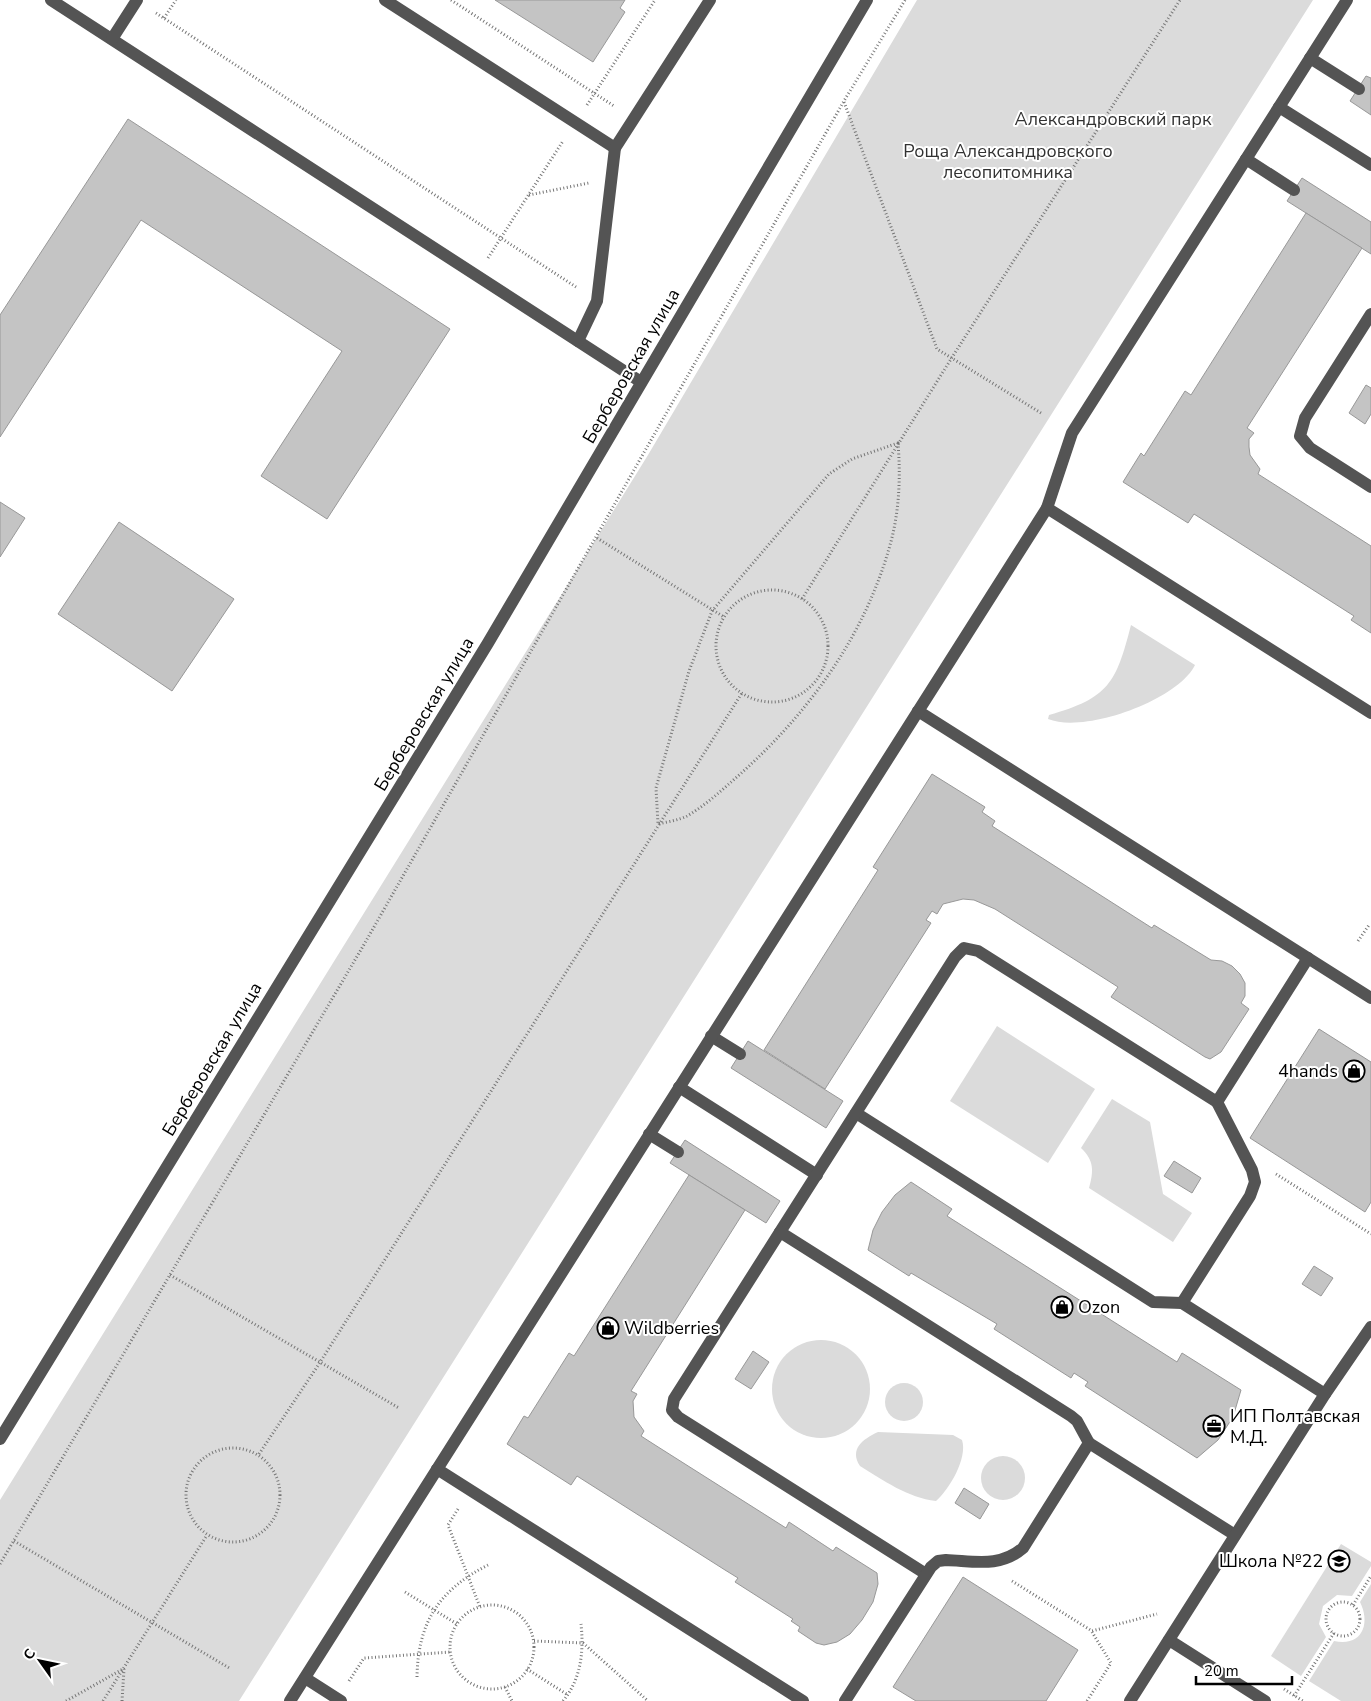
<svg xmlns="http://www.w3.org/2000/svg" width="1371" height="1701" font-family="'Nunito Sans',sans-serif">
  <style>
    .green { fill: #dbdbdb }
    .building { fill: #c4c4c4; stroke: #989898 }
    .lines { fill: none; stroke-linecap: round; stroke-linejoin: round }
    .path { stroke: #767676; stroke-width: 3; stroke-dasharray: 1 2.5; stroke-linecap: butt }
    .minor { stroke: #545454; stroke-width: 12 }
    .labels { text-anchor: middle; dominant-baseline: central; stroke-width: 4; stroke-linejoin: round; paint-order: stroke }
    .park-label { font-size: 18px; fill: #323232; stroke: #fff }
    .street-label { font-size: 18px; fill: #000; stroke: #fff }
    .poi-label { font-size: 18px; fill: #000; stroke: #fff; text-anchor: start }
  </style>
  <rect width="100%" height="100%" fill="#fff"/>
  <g class="green">
    <polygon points="917,0 1313,0 239,1701 0,1701 0,1500 648,455"/>
    <path d="M1131,625L1195,665C1178,700 1085,734 1048,719L1049,715C1109,698 1116,683 1131,625Z"/>
    <polygon points="997,1026 1095,1089 1048,1163 950,1101"/>
    <path d="M1112,1099L1150,1122L1163,1194L1192,1213L1173,1242L1089,1188C1094,1171 1094,1160 1081,1148Z"/>
    <circle cx="821" cy="1389" r="49"/>
    <circle cx="904" cy="1402" r="19"/>
    <path d="M878,1432L953,1435L962,1440C968,1458 949,1490 936,1501C908,1498 883,1480 860,1466C849,1449 863,1439 878,1432Z"/>
    <circle cx="1003" cy="1478" r="22"/>
    <polygon points="1341,1544 1371,1562 1371,1566 1352,1596 1337,1595 1323,1606 1319,1624 1326,1637 1301,1676 1271,1656"/>
    <path d="M1371,1584V1701H1341L1309,1681L1334,1641C1362,1647 1371,1624 1360,1602Z"/>
  </g>
  <g class="building">
    <polygon points="495,0 625,0 620,8 625,12 593,62"/>
    <polygon points="1366,76 1371,78 1371,115 1350,101"/>
    <polygon points="128,119 450,329 327,519 261,476 342,351 141,220 0,437 0,315"/>
    <polygon points="1302,178 1371,222 1371,254 1287,201"/>
    <polygon points="1306,213 1362,248 1247,428 1254,433 1249,439 1249,447 1250,455 1260,469 1258,474 1371,546 1371,633 1351,620 1354,616 1194,514 1188,523 1123,482 1141,453 1144,456 1185,391 1191,395"/>
    <polygon points="1366,385 1371,388 1371,414 1365,424 1349,413"/>
    <polygon points="0,502 25,518 0,557"/>
    <polygon points="119,522 234,599 172,691 58,614"/>
    <polygon points="932,774 985,807 982,812 995,821 992,826 1152,928 1154,925 1211,960 1222,961 1232,966 1240,974 1245,983 1245,996 1241,1003 1249,1009 1221,1052 1210,1059 1205,1057 1111,997 1118,987 995,909 974,900 963,899 943,904 937,914 932,911 926,920 931,923 825,1089 764,1050 878,870 873,867"/>
    <polygon points="1319,1029 1371,1062 1371,1202 1365,1212 1250,1138"/>
    <polygon points="748,1041 843,1101 826,1128 731,1068"/>
    <polygon points="685,1140 780,1201 766,1223 670,1163"/>
    <polygon points="1174,1161 1201,1178 1192,1193 1164,1176"/>
    <polygon points="689,1175 745,1210 631,1391 637,1394 633,1401 634,1417 644,1431 641,1436 655,1445 786,1528 789,1522 833,1551 836,1547 877,1573 878,1584 873,1602 862,1620 850,1634 837,1642 824,1645 816,1643 798,1631 800,1627 791,1621 793,1619 735,1582 738,1578 725,1570 577,1476 571,1485 507,1444 524,1416 528,1418 569,1353 574,1356"/>
    <polygon points="911,1182 952,1209 947,1216 1177,1362 1182,1353 1241,1390 1233,1417 1218,1440 1197,1458 1085,1386 1088,1382 1074,1373 1071,1378 994,1329 997,1324 911,1273 909,1276 868,1250 873,1230 882,1212 895,1195"/>
    <polygon points="1314,1266 1333,1278 1321,1296 1302,1284"/>
    <polygon points="753,1351 769,1362 751,1389 735,1379"/>
    <polygon points="964,1488 989,1504 980,1519 955,1503"/>
    <polygon points="963,1577 1078,1650 1046,1701 916,1701 893,1687"/>
  </g>
  <g class="lines">
    <g class="path">
      <polyline points="451,0 614,106"/>
      <polyline points="156,13 576,287"/>
      <polyline points="164,18 176,0"/>
      <polyline points="844,102 937,349 1041,413"/>
      <polyline points="587,105 655,0"/>
      <polyline points="529,195 589,183"/>
      <polyline points="488,258 563,141"/>
      <path d="M898,443C901,480 899,517 888,552C862,640 806,716 738,776C722,790 706,805 687,816C679,820 667,822 658,824L656,788L689,671L712,611L829,474L852,459Z"/>
      <polyline points="597,538 724,617"/>
      <circle cx="772" cy="646" r="56"/>
      <polyline points="802,599 951,359 1180,0"/>
      <polyline points="1358,941 1369,925"/>
      <polyline points="1276,1174 1371,1234"/>
      <polyline points="170,1275 399,1408"/>
      <circle cx="233" cy="1495" r="47"/>
      <polyline points="259,1454 319,1364 742,693"/>
      <polyline points="458,1509 448,1525 480,1607"/>
      <polyline points="14,1541 231,1669"/>
      <polyline points="0,1564 362,948 844,101 905,0"/>
      <polyline points="1012,1581 1092,1631 1157,1614"/>
      <polyline points="405,1592 457,1624"/>
      <circle cx="1343" cy="1619" r="17"/>
      <polyline points="1353,1605 1371,1576"/>
      <circle cx="492" cy="1647" r="42"/>
      <polyline points="534,1641 583,1643 648,1701"/>
      <polyline points="527,1669 568,1695"/>
      <path d="M417,1677C418,1622 439,1590 488,1565"/>
      <polyline points="349,1681 364,1658 451,1652"/>
      <polyline points="505,1687 512,1701"/>
      <polyline points="1284,1689 1303,1701"/>
      <polyline points="1294,1696 1334,1633"/>
      <polyline points="66,1701 123,1669"/>
      <polyline points="103,1701 207,1535"/>
      <polyline points="122,1701 124,1669"/>
      <path d="M563,1701C581,1679 584,1652 581,1624"/>
      <polyline points="1087,1701 1111,1663 1092,1632"/>
    </g>
    <g class="minor">
      <polyline points="51,0 641,382"/>
      <polyline points="385,0 615,148"/>
      <polyline points="112,39 137,0"/>
      <polyline points="1310,58 1359,89"/>
      <polyline points="1279,107 1371,165"/>
      <polyline points="1246,159 1294,190"/>
      <polyline points="1371,314 1305,418 1300,436 1310,448 1371,487"/>
      <polyline points="578,341 597,301 615,148 710,0"/>
      <polyline points="1047,508 1371,713"/>
      <polyline points="918,711 1371,998"/>
      <polyline points="711,1036 740,1054"/>
      <polyline points="679,1087 817,1175"/>
      <polyline points="1217,1102 1252,1170 1255,1182 1250,1196 1182,1303 1325,1394"/>
      <polyline points="856,1113 1153,1302 1182,1303"/>
      <polyline points="649,1134 678,1152"/>
      <polyline points="780,1232 955,957 964,948 978,951 1217,1102 1308,958"/>
      <polyline points="0,1439 488,643 867,0"/>
      <polyline points="437,1469 803,1701"/>
      <polyline points="926,1574 678,1417 672,1410 674,1399 780,1232 1071,1416 1077,1421 1089,1443"/>
      <polyline points="1169,1640 1265,1701"/>
      <polyline points="305,1678 341,1701"/>
      <polyline points="290,1701 1047,508 1072,433 1347,0"/>
      <path d="M845,1701L931,1567L938,1561L946,1560C974,1561 1000,1568 1023,1548L1089,1443L1235,1535"/>
      <polyline points="1130,1701 1325,1394 1371,1327"/>
    </g>
  </g>
  <defs>
    <g id="shop-ring" transform="scale(1.125)"><circle r="9.5" fill="#fff" stroke="#000" stroke-width="1.5"/><path d="M-5-2.5h2.3a2.7 3.5 0 0 1 5.4 0H5L5.5 6h-11ZM-1.5-2.5h3a1.5 2.3 0 0 0-3 0Z" fill="#000"/></g>
    <g id="office-ring" transform="scale(1.125)"><circle r="9.5" fill="#fff" stroke="#000" stroke-width="1.5"/><path d="M-6-3h4V-5.5h4V-3h4V5H-6ZM-1-4.5V-3h2v-1.5ZM-6 0V1H6V0Z" fill="#000"/></g>
    <g id="school-ring" transform="scale(1.125)"><circle r="9.5" fill="#fff" stroke="#000" stroke-width="1.5"/><path d="M0-5L7-2L0 1L-7-2ZM-4 1L0 2.5L4 1V4Q0 6-4 4Z" fill="#000"/></g>
  </defs>
  <g fill-rule="evenodd">
    <use href="#shop-ring" x="1354" y="1071"/>
    <use href="#shop-ring" x="1062" y="1307"/>
    <use href="#shop-ring" x="608" y="1328"/>
    <use href="#office-ring" x="1214" y="1426"/>
    <use href="#school-ring" x="1339" y="1561"/>
  </g>
  <g class="labels">
    <g class="park-label">
      <text x="1113" y="119">Александровский парк</text>
      <text x="1008" y="151">Роща Александровского<tspan x="1008" dy="21">лесопитомника</tspan></text>
    </g>
    <g class="street-label">
      <text transform="translate(631 366) rotate(-60)">Берберовская улица</text>
      <text transform="translate(424 714) rotate(-59)">Берберовская улица</text>
      <text transform="translate(212 1059) rotate(-59)">Берберовская улица</text>
    </g>
    <g class="poi-label">
      <text x="1338" y="1071" text-anchor="end">4hands</text>
      <text x="1078" y="1307">Ozon</text>
      <text x="624" y="1328">Wildberries</text>
      <text x="1230" y="1416">ИП Полтавская<tspan x="1230" dy="21">М.Д.</tspan></text>
      <text x="1323" y="1561" text-anchor="end">Школа №22</text>
    </g>
  </g>
  <g transform="translate(40 1661) rotate(303)" stroke="#ffffff" stroke-width="4" paint-order="stroke">
  <path d="M0-4L9 19L0 12L-9 19Z" fill="#000000"/>
  <text y="-8" font-size="14" font-weight="bold" text-anchor="middle" fill="#000000">С</text>
  </g>
  <path d="M1196 1676v8h96v-8" fill="none" stroke="#000000" stroke-width="2.5"/>
  <text x="1204" y="1676" font-size="15" fill="#000000" stroke="#ffffff" stroke-width="4" paint-order="stroke">20 m</text>
</svg>
